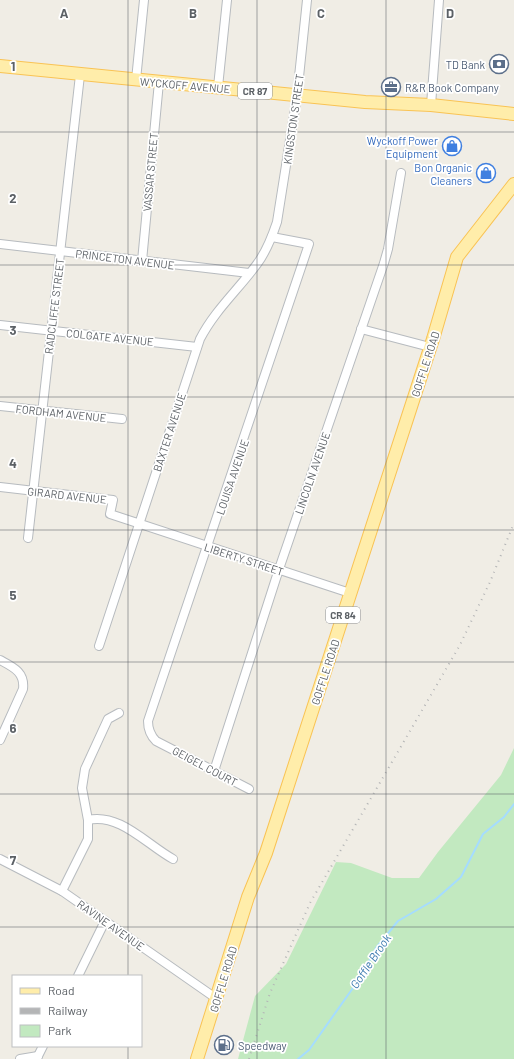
<svg xmlns="http://www.w3.org/2000/svg" width="514" height="1059" font-family="Barlow,sans-serif">
  <style>
    .green { fill: #c2e9c0 }
    .lines { fill: none; stroke-linecap: round; stroke-linejoin: round }
    .stream { stroke: #a5dcff; stroke-width: 2 }
    .minor-casing { stroke: #b7bbbf; stroke-width: 10 }
    .primary-casing { stroke: #f9c354; stroke-width: 14 }
    .minor { stroke: #fff; stroke-width: 8 }
    .primary { stroke: #ffedaa; stroke-width: 12 }
    .rail { stroke: #b4b5b6; stroke-width: 2; stroke-dasharray: 1 5; stroke-linecap: butt }
    .grid { fill: none; stroke: #5c6166; stroke-width: 1; stroke-opacity: 0.55 }
    .labels { text-anchor: middle; dominant-baseline: central; stroke-width: 3.5; stroke-linejoin: round; paint-order: stroke }
    .shield { fill: #fff; stroke: #8d9094; stroke-width: 1 }
    .shield-label { font-size: 10px; font-weight: bold; fill: #5c6166 }
    .service-label { font-size: 11px; fill: #4e5e75; stroke: #fff; text-anchor: start }
    .street-label { font-size: 11px; fill: #5c6166; stroke: #fff }
    .shop-label { font-size: 11px; fill: #366cbe; stroke: #fff; text-anchor: end }
    .water-label { font-size: 12px; font-style: italic; fill: #3978ae; stroke: #fff }
    .grid-label { font-size: 13px; text-anchor: middle; font-weight: bold; fill: #5c6166; stroke: #fff; stroke-width: 3.5; stroke-linejoin: round; paint-order: stroke }
  </style>
  <rect width="100%" height="100%" fill="#f0ede5"/>
  <polygon class="green" points="514,748 514,1059 238,1059 255,996 286,964 336,862 351,863 392,878 419,878 438,852 501,775"/>
  <g class="lines">
    <polyline class="stream" points="298,1059 309,1050 360,978 376,948 398,921 436,899 461,877 483,834 504,817 514,804"/>
    <g class="minor-casing">
      <g id="minor">
        <polyline points="136,80 144,0"/>
        <polyline points="218,87 227,0"/>
        <polyline points="431,105 439,0"/>
        <polyline points="0,244 249,273"/>
        <polyline points="142,261 159,82"/>
        <polyline points="0,325 197,347"/>
        <polyline points="361,329 430,347"/>
        <polyline points="0,406 122,419"/>
        <polyline points="0,487 113,500 110,514 350,593"/>
        <polyline points="28,538 80,75"/>
        <path d="M99,646L200,339C215,310 238,290 257,264C266,252 272,237 277,222L297,96L307,0"/>
        <path d="M0,660C13,667 25,672 23,689L0,740"/>
        <polyline points="214,771 279,569 384,263 388,249 401,173"/>
        <path d="M249,789L156,741C150,735 148,729 148,721L309,244L272,237"/>
        <path d="M88,820C120,813 146,844 173,859"/>
        <polyline points="0,859 62,891 217,999"/>
        <polyline points="62,891 88,839 88,820 82,788 85,769 108,719 119,713"/>
        <polyline points="78,976 105,921"/>
        <polyline points="38,1056 43,1046"/>
        <polyline points="20,1059 38,1056"/>
      </g>
    </g>
    <g class="primary-casing">
      <g id="primary">
        <polyline points="0,66 365,102 431,105 514,114"/>
        <polyline points="197,1059 248,897 266,853 433,339 457,257 514,184"/>
      </g>
    </g>
    <use href="#minor" class="minor"/>
    <use href="#primary" class="primary"/>
    <polyline class="rail" points="249,1059 270,993 310,903 460,645 490,582 514,523"/>
  </g>
  <path class="grid" d="M128,0V976M257,0V1059M386,0V1059M0,132H514M0,265H514M0,397H514M0,530H514M0,662H514M0,794H514M0,927H514M128,1046V1059"/>
  <defs>
    <g id="bank-ring" transform="scale(1)"><circle r="9.5" fill="#fff" stroke="#5c6f8a" stroke-width="1.5"/><path d="M-6-4H6V4H-6ZM0-2.3a2.3 2.3 0 1 0 0 4.6a2.3 2.3 0 1 0 0-4.6Z" fill="#5c6f8a"/></g>
    <g id="office-ring" transform="scale(1)"><circle r="9.5" fill="#fff" stroke="#5c6f8a" stroke-width="1.5"/><path d="M-6-3h4V-5.5h4V-3h4V5H-6ZM-1-4.5V-3h2v-1.5ZM-6 0V1H6V0Z" fill="#5c6f8a"/></g>
    <g id="shop-ring" transform="scale(1)"><circle r="9.5" fill="#fff" stroke="#3f7fe0" stroke-width="1.5"/><path d="M-5-2.5h2.3a2.7 3.5 0 0 1 5.4 0H5L5.5 6h-11ZM-1.5-2.5h3a1.5 2.3 0 0 0-3 0Z" fill="#3f7fe0"/></g>
    <g id="fuel-ring" transform="scale(1)"><circle r="9.5" fill="#fff" stroke="#5c6f8a" stroke-width="1.5"/><path d="M-5.5-6h7V0h2V4h1.3V-2.5L3-4.5l.8-.8L6-3V5H2.5V1h-1V6h-7ZM-4.2-4.7v3.2H.2V-4.7Z" fill="#5c6f8a"/></g>
  </defs>
  <g fill-rule="evenodd">
    <use href="#bank-ring" x="499" y="64"/>
    <use href="#office-ring" x="391" y="87"/>
    <use href="#shop-ring" x="452" y="146"/>
    <use href="#shop-ring" x="486" y="173"/>
    <use href="#fuel-ring" x="224" y="1045"/>
  </g>
  <g class="labels">
    <g class="shield">
      <rect x="238" y="83" width="34" height="16" rx="3"/>
      <rect x="326" y="607" width="34" height="16" rx="3"/>
    </g>
    <g class="shield-label">
      <text x="255" y="91">CR 87</text>
      <text x="343" y="615">CR 84</text>
    </g>
    <g class="service-label">
      <text x="485" y="64" text-anchor="end">TD Bank</text>
      <text x="405" y="87">R&amp;R Book Company</text>
      <text x="238" y="1045">Speedway</text>
    </g>
    <g class="street-label">
      <text transform="translate(185 85) rotate(5)">WYCKOFF AVENUE</text>
      <text transform="translate(293 119) rotate(-82)">KINGSTON STREET</text>
      <text transform="translate(150 172) rotate(-85)">VASSAR STREET</text>
      <text transform="translate(125 259) rotate(7)">PRINCETON AVENUE</text>
      <text transform="translate(54 306) rotate(-83)">RADCLIFFE STREET</text>
      <text transform="translate(110 337) rotate(6)">COLGATE AVENUE</text>
      <text transform="translate(425 364) rotate(-72)">GOFFLE ROAD</text>
      <text transform="translate(61 413) rotate(6)">FORDHAM AVENUE</text>
      <text transform="translate(169 432) rotate(-72)">BAXTER AVENUE</text>
      <text transform="translate(312 473) rotate(-71)">LINCOLN AVENUE</text>
      <text transform="translate(232 477) rotate(-71)">LOUISA AVENUE</text>
      <text transform="translate(67 495) rotate(6)">GIRARD AVENUE</text>
      <text transform="translate(244 559) rotate(18)">LIBERTY STREET</text>
      <text transform="translate(325 672) rotate(-72)">GOFFLE ROAD</text>
      <text transform="translate(205 766) rotate(28)">GEIGEL COURT</text>
      <text transform="translate(111 925) rotate(35)">RAVINE AVENUE</text>
      <text transform="translate(223 979) rotate(-73)">GOFFLE ROAD</text>
    </g>
    <g class="shop-label">
      <text x="438" y="140">Wyckoff Power<tspan x="438" dy="13">Equipment</tspan></text>
      <text x="472" y="167">Bon Organic<tspan x="472" dy="13">Cleaners</tspan></text>
    </g>
    <g class="water-label">
      <text transform="translate(370 961) rotate(-56)">Goffle Brook</text>
    </g>
  </g>
  <g class="grid-label">
    <text x="64" y="18">A</text>
    <text x="193" y="18">B</text>
    <text x="321" y="18">C</text>
    <text x="450" y="18">D</text>
    <text x="13" y="71">1</text>
    <text x="13" y="203">2</text>
    <text x="13" y="335">3</text>
    <text x="13" y="468">4</text>
    <text x="13" y="600">5</text>
    <text x="13" y="733">6</text>
    <text x="13" y="865">7</text>
  </g>
  <rect x="12" y="975" width="130" height="72" fill="#ffffff" stroke="#bec0c2"/>
  <rect x="20" y="988" width="20" height="6" fill="#ffedaa" stroke="#bec0c2"/>
  <text x="48" y="995" font-size="12" fill="#5c6166">Road</text>
  <rect x="20" y="1008" width="20" height="6" fill="#b4b5b6" stroke="#bec0c2"/>
  <text x="48" y="1015" font-size="12" fill="#5c6166">Railway</text>
  <rect x="20" y="1025" width="20" height="12" fill="#c2e9c0" stroke="#bec0c2"/>
  <text x="48" y="1035" font-size="12" fill="#5c6166">Park</text>
</svg>
